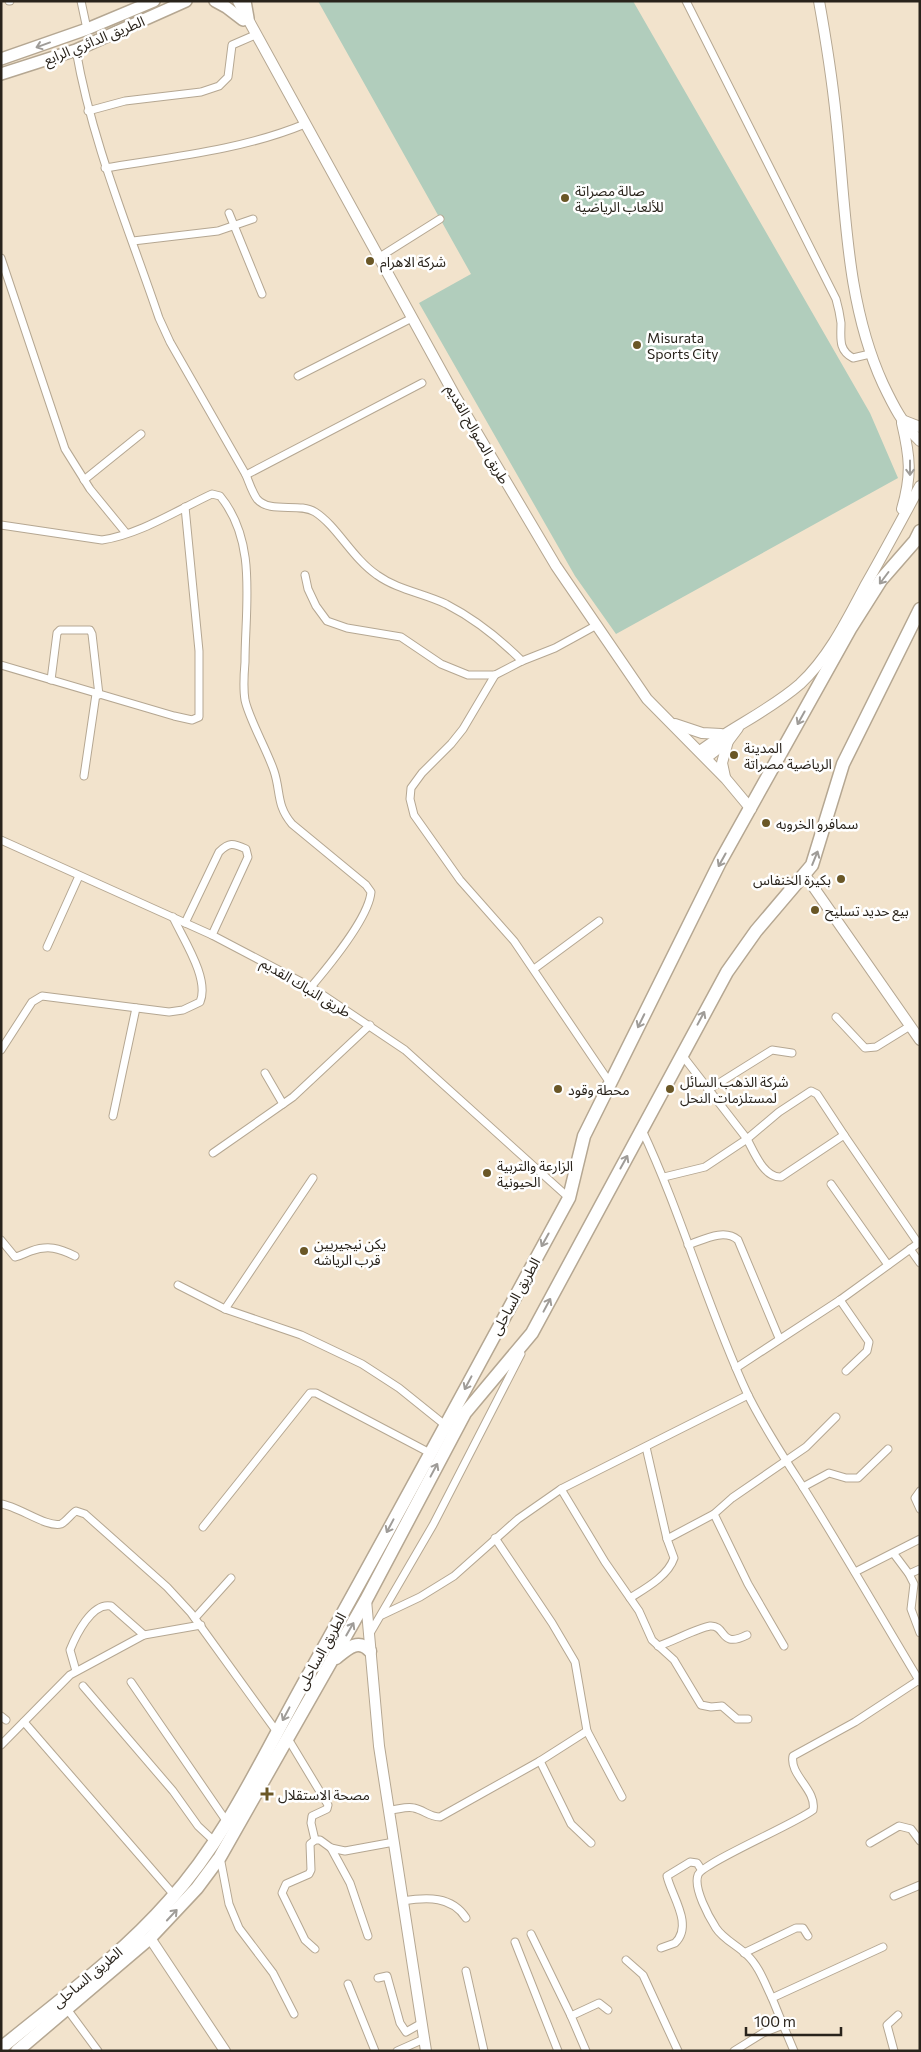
<svg xmlns="http://www.w3.org/2000/svg" width="921" height="2052" font-family="Commissioner,'Noto Sans Arabic',sans-serif">
  <style>
    .green { fill: #b1cdbc }
    .lines { fill: none; stroke-linecap: round; stroke-linejoin: round }
    .street-casing { stroke: #b5a792; stroke-width: 9 }
    .secondary-casing { stroke: #b5a792; stroke-width: 12 }
    .primary-casing { stroke: #b5a792; stroke-width: 14 }
    .highway-casing { stroke: #b5a792; stroke-width: 15 }
    .street { stroke: #fff; stroke-width: 7 }
    .secondary { stroke: #fff; stroke-width: 10 }
    .primary { stroke: #fff; stroke-width: 11 }
    .highway { stroke: #fff; stroke-width: 12 }
    .oneway { stroke: #9f9c98 }
    .poi-dot { fill: #6a5726; stroke: #fff; stroke-width: 2 }
    .labels { text-anchor: middle; dominant-baseline: central; stroke-width: 5; stroke-linejoin: round; paint-order: stroke }
    .street-label { font-size: 14px; fill: #29231b; stroke: #fff }
    .poi-label { font-size: 14px; fill: #29231b; stroke: #fff; text-anchor: start }
  </style>
  <rect width="100%" height="100%" fill="#f2e3cc"/>
  <polygon class="green" points="318,1 633,1 870,413 898,478 616,634 575,576 419,303 471,274"/>
  <g class="lines">
    <g class="street-casing">
      <g id="street">
        <polyline points="9,1 10,1"/>
        <polyline points="81,1 87,29"/>
        <path d="M686,1L836,299C838,306 840,315 841,323C841,338 838,350 853,358L870,354"/>
        <path d="M76,50C92,143 129,229 159,318L170,342L246,475C249,482 252,492 257,499C270,514 299,502 315,512C337,526 352,558 377,575C398,590 423,593 446,604C475,619 499,638 522,661"/>
        <polyline points="88,111 125,101 201,92 219,86 228,77 232,45 255,35"/>
        <path d="M105,168C172,157 242,150 305,124"/>
        <polyline points="229,213 262,294"/>
        <polyline points="133,241 218,231 253,219"/>
        <polyline points="1,258 65,449 90,489 126,533"/>
        <polyline points="378,258 440,219"/>
        <polyline points="298,376 412,318"/>
        <polyline points="246,475 422,383"/>
        <polyline points="84,480 141,434"/>
        <path d="M1,525L102,540C141,534 177,510 212,494L220,496C258,542 245,606 245,662C244,674 243,688 245,700C249,719 267,750 274,771C281,792 276,805 292,824L366,885L371,892C369,917 328,967 311,987"/>
        <polyline points="305,575 308,589 316,606 327,621 347,628 401,637 441,664 468,675 495,675 522,661 555,648 595,626"/>
        <polyline points="1,665 174,716 192,720 199,717 199,651 185,507"/>
        <polyline points="495,675 463,729 451,744 422,773 411,788 410,799 414,815 460,880 514,941 610,1083"/>
        <polyline points="51,680 57,633 60,630 90,630 92,634 99,695"/>
        <polyline points="84,776 96,694"/>
        <polyline points="1,840 212,935 311,987 405,1050 569,1198"/>
        <path d="M185,923L219,852C229,842 233,843 246,849L248,857L212,935"/>
        <polyline points="47,947 79,876"/>
        <polyline points="534,969 599,921"/>
        <polyline points="836,1017 865,1048 876,1047 910,1026"/>
        <path d="M1,1050L32,1002L42,996L169,1012L183,1010L200,1002C210,979 183,939 173,917"/>
        <polyline points="265,1073 283,1104"/>
        <polyline points="708,1090 772,1050 792,1053"/>
        <polyline points="113,1116 136,1008"/>
        <path d="M642,1130C682,1215 707,1307 747,1393C763,1426 783,1456 803,1487C843,1551 881,1617 920,1682"/>
        <polyline points="844,1135 918,1243"/>
        <polyline points="213,1153 293,1097 370,1025"/>
        <path d="M664,1177L705,1167L747,1139C754,1152 764,1178 781,1177L844,1135L817,1094L811,1091L779,1112L747,1139L682,1055"/>
        <polyline points="831,1184 888,1265"/>
        <path d="M1,1240L15,1257C21,1256 25,1253 31,1251C48,1245 59,1248 75,1256"/>
        <path d="M688,1245C703,1240 724,1228 738,1240L779,1338"/>
        <polyline points="910,1249 920,1263"/>
        <polyline points="178,1285 225,1309 301,1335 362,1364 399,1388 445,1425"/>
        <polyline points="840,1300 869,1342 867,1351 846,1371"/>
        <polyline points="225,1309 313,1178"/>
        <polyline points="736,1368 840,1300 920,1242"/>
        <polyline points="646,1447 667,1539"/>
        <polyline points="803,1487 829,1473 846,1478 858,1478 888,1449"/>
        <polyline points="561,1489 605,1562 639,1611 652,1640 674,1660 701,1705 711,1707 722,1706 737,1719 748,1719"/>
        <polyline points="920,1491 915,1498 920,1509"/>
        <path d="M1,1504C18,1506 47,1528 61,1524C66,1522 71,1514 76,1511L85,1514L167,1587L191,1613L277,1732"/>
        <polyline points="203,1527 310,1393 316,1393 430,1453"/>
        <polyline points="894,1554 909,1574 920,1569"/>
        <polyline points="855,1572 920,1539"/>
        <polyline points="909,1574 914,1584 911,1609 920,1633"/>
        <path d="M630,1598C646,1588 668,1576 674,1558L667,1539L714,1514"/>
        <polyline points="382,1615 420,1597 454,1576 518,1519 561,1489 748,1395"/>
        <polyline points="195,1618 231,1578"/>
        <polyline points="369,1635 433,1525 521,1354"/>
        <path d="M658,1646C672,1642 697,1628 710,1626C727,1625 719,1649 747,1635"/>
        <polyline points="784,1646 748,1584 714,1514 732,1498 806,1447 836,1417"/>
        <path d="M76,1671L70,1650C76,1635 92,1602 111,1606L144,1635"/>
        <polyline points="131,1682 227,1822"/>
        <polyline points="83,1686 173,1791 198,1826 214,1841"/>
        <polyline points="1,1716 6,1720"/>
        <polyline points="24,1722 174,1895"/>
        <polyline points="587,1731 622,1797"/>
        <polyline points="287,1737 328,1805 327,1809 312,1816 311,1823 315,1840"/>
        <polyline points="1,1745 70,1675 144,1635 201,1625"/>
        <polyline points="540,1761 571,1824 591,1843"/>
        <path d="M389,1810C397,1810 406,1806 414,1808C424,1810 429,1817 440,1817L540,1761L587,1731L575,1662L552,1623L495,1538"/>
        <polyline points="870,1843 899,1826 911,1829 920,1841"/>
        <polyline points="331,1848 350,1883 368,1936"/>
        <polyline points="220,1857 229,1904 239,1928 273,1973 294,2014"/>
        <polyline points="894,1896 920,1885"/>
        <path d="M403,1901C427,1897 452,1896 466,1918"/>
        <polyline points="531,1934 571,2016"/>
        <polyline points="515,1942 558,2051"/>
        <path d="M661,1948L675,1943C694,1925 671,1895 667,1876L690,1862L697,1863L701,1869"/>
        <polyline points="315,1949 305,1940 282,1893 286,1884 309,1874 311,1870 310,1844 315,1840 320,1840 331,1848 345,1851 394,1842"/>
        <polyline points="744,1953 796,1928 803,1928 808,1936"/>
        <polyline points="626,1960 643,1975 678,2051"/>
        <polyline points="466,1971 484,2051"/>
        <polyline points="378,1978 387,1976 400,2023 406,2032 422,2023"/>
        <polyline points="348,1984 375,2051"/>
        <path d="M772,1998C765,1984 759,1966 747,1955C738,1946 723,1939 716,1928C709,1917 693,1888 698,1875C702,1863 795,1824 813,1810C817,1790 789,1775 793,1756L855,1722L919,1680"/>
        <polyline points="67,2009 98,2051"/>
        <polyline points="783,2025 772,1998 883,1947"/>
        <polyline points="397,2051 424,2039"/>
        <polyline points="586,2051 571,2016 599,2003 608,2010"/>
        <polyline points="734,2051 763,2033 783,2025 794,2051"/>
        <polyline points="894,2051 887,2025 898,2015"/>
      </g>
    </g>
    <g class="secondary-casing">
      <g id="secondary">
        <polyline points="238,1 454,394 556,566 647,699 726,779 751,809"/>
        <path d="M819,1C826,40 832,78 836,117C846,207 845,301 883,384C893,405 903,425 920,441"/>
        <polyline points="902,420 920,427"/>
        <path d="M902,509C912,475 910,457 902,423"/>
        <polyline points="675,724 702,733 721,734"/>
        <path d="M700,751C732,727 769,711 800,684C829,657 847,620 865,586C884,553 902,519 920,486"/>
        <polyline points="706,758 729,740 738,728"/>
        <polyline points="725,777 722,763 728,741"/>
        <polyline points="805,875 920,1040"/>
        <polyline points="366,1600 379,1746 426,2051"/>
        <polyline points="150,1938 225,2051"/>
      </g>
    </g>
    <g class="primary-casing">
      <g id="primary">
        <polyline points="215,1 226,7 243,20"/>
        <polyline points="245,1 248,18"/>
        <polyline points="1,59 87,29 154,1"/>
        <polyline points="1,74 76,50 186,1"/>
      </g>
    </g>
    <g class="highway-casing">
      <g id="highway">
        <path d="M336,1658C347,1649 358,1638 370,1651"/>
        <path d="M1,2048C58,2001 120,1957 169,1901C229,1835 266,1749 310,1672C398,1515 483,1356 569,1198L584,1136L720,862L850,629L881,580L915,541L920,531"/>
        <polyline points="17,2051 150,1938 197,1888 220,1857 366,1600 465,1413 532,1333 727,972 756,931 812,865 843,764 920,609"/>
      </g>
    </g>
    <use href="#street" class="street"/>
    <use href="#secondary" class="secondary"/>
    <use href="#primary" class="primary"/>
    <use href="#highway" class="highway"/>
  </g>
  <defs><path id="oneway-shaft" d="M-6 0H5M1.5-3L5.5 0L1.5 3" fill="none" stroke-width="1.6" stroke-linecap="round" stroke-linejoin="round" transform="scale(1.25)"/></defs>
  <g class="oneway">
    <use href="#oneway-shaft" transform="translate(43 45) rotate(160)"/>
    <use href="#oneway-shaft" transform="translate(910 468) rotate(90)"/>
    <use href="#oneway-shaft" transform="translate(884 578) rotate(127)"/>
    <use href="#oneway-shaft" transform="translate(801 718) rotate(119)"/>
    <use href="#oneway-shaft" transform="translate(815 858) rotate(-68)"/>
    <use href="#oneway-shaft" transform="translate(722 860) rotate(119)"/>
    <use href="#oneway-shaft" transform="translate(701 1018) rotate(-62)"/>
    <use href="#oneway-shaft" transform="translate(641 1021) rotate(116)"/>
    <use href="#oneway-shaft" transform="translate(624 1162) rotate(-61)"/>
    <use href="#oneway-shaft" transform="translate(545 1240) rotate(119)"/>
    <use href="#oneway-shaft" transform="translate(547 1305) rotate(-62)"/>
    <use href="#oneway-shaft" transform="translate(468 1383) rotate(118)"/>
    <use href="#oneway-shaft" transform="translate(434 1470) rotate(-62)"/>
    <use href="#oneway-shaft" transform="translate(390 1526) rotate(118)"/>
    <use href="#oneway-shaft" transform="translate(350 1629) rotate(-60)"/>
    <use href="#oneway-shaft" transform="translate(286 1714) rotate(118)"/>
    <use href="#oneway-shaft" transform="translate(172 1915) rotate(-47)"/>
  </g>
  <g class="poi-dot">
    <circle cx="565" cy="198" r="5"/>
    <circle cx="370" cy="261" r="5"/>
    <circle cx="637" cy="345" r="5"/>
    <circle cx="734" cy="755" r="5"/>
    <circle cx="766" cy="823" r="5"/>
    <circle cx="841" cy="879" r="5"/>
    <circle cx="815" cy="910" r="5"/>
    <circle cx="558" cy="1089" r="5"/>
    <circle cx="670" cy="1089" r="5"/>
    <circle cx="487" cy="1173" r="5"/>
    <circle cx="304" cy="1251" r="5"/>
    <path d="M264.5 1786.5h5v5h5v5h-5v5h-5v-5h-5v-5h5z"/>
  </g>
  <g class="labels">
    <g class="street-label">
      <text transform="translate(94 40) rotate(-22)">الطريق الدائري الرابع</text>
      <text transform="translate(478 434) rotate(60)">طريق الصوالح القديم</text>
      <text transform="translate(306 987) rotate(31)">طريق النباك القديم</text>
      <text transform="translate(515 1296) rotate(-61)">الطريق الساحلى</text>
      <text transform="translate(321 1651) rotate(-61)">الطريق الساحلى</text>
      <text transform="translate(87 1977) rotate(-40)">الطريق الساحلى</text>
    </g>
    <g class="poi-label">
      <text x="575" y="190">صالة مصراتة<tspan x="575" dy="16">للألعاب الرياضية</tspan></text>
      <text x="380" y="261">شركة الاهرام</text>
      <text x="647" y="337">Misurata<tspan x="647" dy="16">Sports City</tspan></text>
      <text x="744" y="747">المدينة<tspan x="744" dy="16">الرياضية مصراتة</tspan></text>
      <text x="776" y="823">سمافرو الخروبه</text>
      <text x="831" y="879" text-anchor="end">بكيرة الخنفاس</text>
      <text x="825" y="910">بيع حديد تسليح</text>
      <text x="680" y="1081">شركة الذهب السائل<tspan x="680" dy="16">لمستلزمات النحل</tspan></text>
      <text x="568" y="1089">محطة وقود</text>
      <text x="497" y="1165">الزارعة والتربية<tspan x="497" dy="16">الحيونية</tspan></text>
      <text x="314" y="1243">يكن نيجيريين<tspan x="314" dy="16">قرب الرياشه</tspan></text>
      <text x="278" y="1794">مصحة الاستقلال</text>
    </g>
  </g>
  <rect width="921" height="2052" fill="none" stroke="#29231b" stroke-width="5"/>
  <path d="M746 2027v8h95v-8" fill="none" stroke="#29231b" stroke-width="2.5"/>
  <text x="754" y="2027" font-size="15" fill="#29231b" stroke="#ffffff" stroke-width="4" paint-order="stroke">100 m</text>
</svg>
